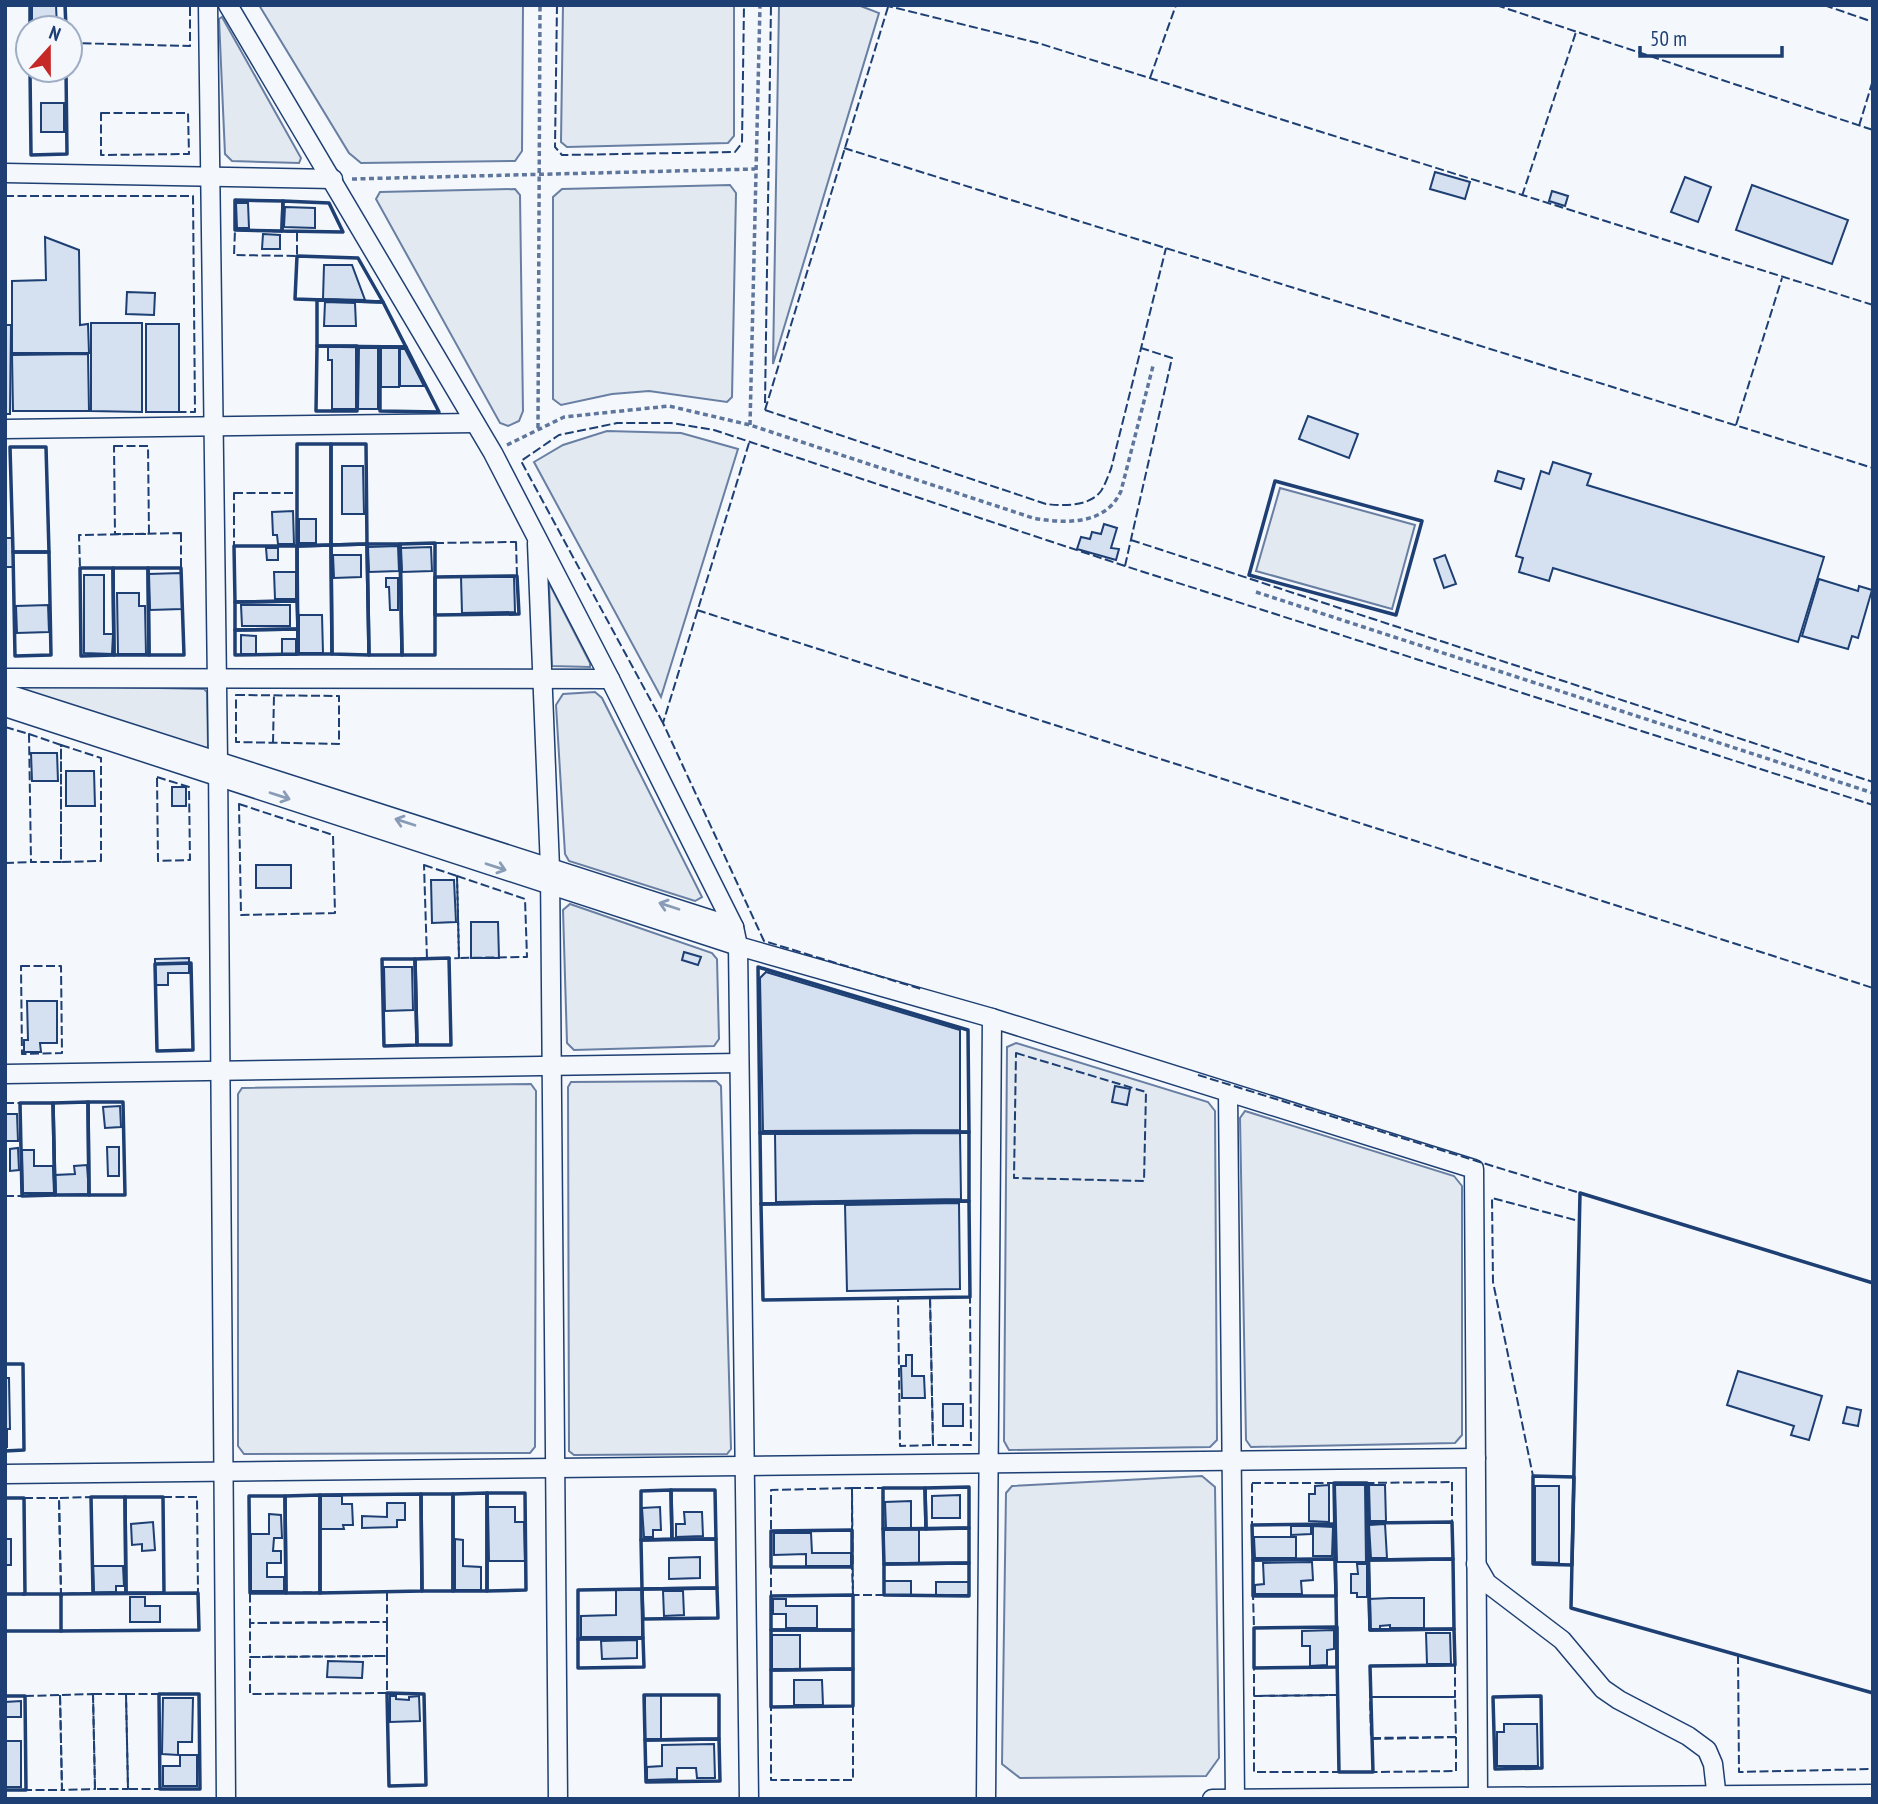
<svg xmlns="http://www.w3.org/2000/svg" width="1878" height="1804" font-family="'PT Sans Narrow',sans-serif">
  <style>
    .green { fill: #e3e9f0; stroke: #687fa3; stroke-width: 2 }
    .building { fill: #d5e0f0; stroke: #1d3f73; stroke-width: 2 }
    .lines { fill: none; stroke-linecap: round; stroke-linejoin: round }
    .street-casing { stroke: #1d3f73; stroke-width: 21 }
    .path { stroke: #5e769c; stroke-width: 3.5; stroke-dasharray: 5 3.5; stroke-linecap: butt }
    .street { stroke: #f4f7fb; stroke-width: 18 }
    .fence { stroke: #1d3f73; stroke-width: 2; stroke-dasharray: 9 3.5; stroke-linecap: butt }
    .wall { stroke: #1d3f73; stroke-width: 3.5 }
    .oneway { stroke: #889bb7 }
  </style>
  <rect width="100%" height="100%" fill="#f4f7fb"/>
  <g class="green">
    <polygon points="259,5 523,5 522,151 515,161 361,163 349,153"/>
    <polygon points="563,5 734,5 734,136 728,143 567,147 561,142"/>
    <polygon points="779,5 858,5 879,13 773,364"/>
    <polygon points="222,17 301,158 299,163 232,161 225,154 219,19"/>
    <polygon points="730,185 736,193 732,397 727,402 649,391 612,394 561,405 553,399 553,197 562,189"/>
    <polygon points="515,189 520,195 523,411 519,421 508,426 500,423 376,199 380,192"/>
    <polygon points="607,431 681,433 738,449 661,697 534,462 563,445"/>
    <polygon points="1280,488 1415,525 1392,609 1256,571"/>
    <polygon points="549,583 590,663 590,667 552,666"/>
    <polygon points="20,685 204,689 207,692 208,747 205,749 13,687"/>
    <polygon points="595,692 602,698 702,897 695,901 569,861 565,854 556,705 563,694"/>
    <polygon points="570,904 712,953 717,959 719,1039 714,1046 574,1050 567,1043 563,910"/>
    <polygon points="1016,1043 1208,1102 1215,1111 1217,1440 1210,1447 1009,1450 1004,1441 1007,1047"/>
    <polygon points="716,1081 721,1086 731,1449 727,1454 574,1455 569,1451 568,1087 571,1082"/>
    <polygon points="531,1084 536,1091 535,1447 530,1453 244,1454 238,1446 238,1094 242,1088"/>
    <polygon points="1245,1111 1454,1176 1462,1186 1462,1435 1455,1443 1251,1447 1246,1440 1240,1118"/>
    <polygon points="1202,1476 1215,1487 1219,1758 1206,1776 1020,1778 1002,1764 1006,1493 1012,1486"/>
  </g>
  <g class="building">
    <polygon points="32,5 56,5 57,28 32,28"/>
    <rect x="41" y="103" width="23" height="29"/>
    <polygon points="1435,172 1470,182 1465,199 1430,189"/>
    <polygon points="1685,177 1711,187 1698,222 1671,212"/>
    <polygon points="1752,185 1848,220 1832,264 1736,230"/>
    <polygon points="1552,191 1568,196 1565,206 1549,201"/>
    <polygon points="236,203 248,203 249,228 237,228"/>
    <polygon points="285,207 315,208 315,228 284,227"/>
    <polygon points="263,234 280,235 280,249 262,249"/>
    <polygon points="45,237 79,250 80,325 88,324 89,353 12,353 12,281 46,280"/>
    <polygon points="324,265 352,265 365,300 323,299"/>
    <polygon points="127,292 155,293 154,315 126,314"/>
    <polygon points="325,302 355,303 356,326 324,326"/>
    <polygon points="91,323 142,323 142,412 91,411"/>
    <rect x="146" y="324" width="33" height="88"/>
    <polygon points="5,325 11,325 10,414 5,414"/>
    <polygon points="328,347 356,347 356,409 332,409 332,360 328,360"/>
    <polygon points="359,348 378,348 378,409 358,409"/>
    <rect x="381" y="348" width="18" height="39"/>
    <polygon points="400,349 405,349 424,386 400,386"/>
    <polygon points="88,354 89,411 13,411 12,355"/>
    <polygon points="1308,416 1358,434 1349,458 1299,439"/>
    <polygon points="1553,462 1591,474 1587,485 1824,557 1798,642 1553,568 1549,581 1519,572 1523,558 1516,556 1541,471 1549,474"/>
    <polygon points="342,466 363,466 364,514 342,514"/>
    <polygon points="1498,471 1524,479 1521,489 1495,481"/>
    <polygon points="293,511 294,544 278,544 277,535 273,535 272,512"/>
    <rect x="299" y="519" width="17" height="24"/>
    <polygon points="1104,524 1117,528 1111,548 1119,549 1116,560 1077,549 1081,537 1090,539 1092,532 1101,534"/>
    <rect x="5" y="538" width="8" height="29"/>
    <polygon points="398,546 399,571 369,572 368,547"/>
    <polygon points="431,547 432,571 402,572 401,548"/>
    <polygon points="266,548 278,548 278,560 267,560"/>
    <polygon points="333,555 361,555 361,577 334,578"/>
    <polygon points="1445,555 1456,584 1444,588 1434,559"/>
    <polygon points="274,572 296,572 296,599 275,599"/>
    <polygon points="181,573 182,609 150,610 149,574"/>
    <polygon points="84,575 104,575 104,634 113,634 112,654 84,653"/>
    <polygon points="461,577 514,577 515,612 462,613"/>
    <polygon points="386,578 398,578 398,610 390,610 389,587 386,587"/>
    <polygon points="1819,579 1858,591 1859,586 1872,590 1858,638 1852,636 1848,649 1802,636"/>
    <polygon points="117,593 139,593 139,606 145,606 146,654 118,654"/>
    <polygon points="48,605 49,632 17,633 16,606"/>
    <polygon points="241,605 290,605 290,626 242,626"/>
    <polygon points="299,615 322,615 323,653 299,653"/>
    <polygon points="241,635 256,636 256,654 241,654"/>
    <rect x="282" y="639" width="14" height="16"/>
    <polygon points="31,753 57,753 58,781 32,781"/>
    <polygon points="66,771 94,771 95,806 66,806"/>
    <rect x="172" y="787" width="14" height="19"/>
    <rect x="256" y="865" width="35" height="23"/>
    <polygon points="431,880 454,880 456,922 432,923"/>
    <polygon points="471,922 498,922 499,958 471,958"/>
    <polygon points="684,952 701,957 698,965 682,960"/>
    <polygon points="189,958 189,973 168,973 168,985 155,985 155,959"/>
    <polygon points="384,967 412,967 413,1010 385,1011"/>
    <polygon points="766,972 960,1030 960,1130 763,1131 760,978"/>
    <polygon points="27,1001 57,1001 57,1043 40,1043 41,1052 24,1052 24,1040 28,1040"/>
    <polygon points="1115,1086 1130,1089 1127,1105 1112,1102"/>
    <polygon points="120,1106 121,1127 105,1128 103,1107"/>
    <polygon points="5,1114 17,1114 18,1141 5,1141"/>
    <polygon points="960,1133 961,1199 776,1202 775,1134"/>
    <polygon points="107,1147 119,1147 119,1176 108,1176"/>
    <polygon points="18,1148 19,1170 10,1171 10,1149"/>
    <polygon points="22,1150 34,1150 34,1166 53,1166 54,1193 23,1193"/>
    <polygon points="87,1165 89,1194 56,1195 55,1175 75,1174 74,1166"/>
    <polygon points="959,1203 960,1289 847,1291 845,1205"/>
    <polygon points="906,1355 912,1355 912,1376 924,1376 925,1398 902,1398 901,1366 906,1366"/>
    <polygon points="1738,1371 1822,1396 1809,1440 1791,1435 1794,1426 1727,1405"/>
    <polygon points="5,1378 9,1378 10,1429 7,1429 7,1447 5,1447"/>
    <rect x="943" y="1404" width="20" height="22"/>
    <polygon points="1847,1407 1861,1410 1858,1426 1843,1423"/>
    <polygon points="1329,1485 1329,1522 1309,1521 1309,1494 1315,1494 1315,1486"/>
    <polygon points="1335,1485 1365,1485 1366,1562 1337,1562"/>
    <polygon points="1369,1485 1385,1485 1386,1521 1370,1521"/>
    <polygon points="1535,1486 1559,1486 1559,1563 1535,1562"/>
    <polygon points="960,1495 960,1518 932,1518 932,1496"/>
    <polygon points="321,1496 342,1496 342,1504 352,1504 353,1525 343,1525 344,1529 321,1529"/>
    <polygon points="911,1501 911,1528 886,1528 885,1502"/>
    <polygon points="387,1503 405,1503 405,1520 397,1520 397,1527 362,1528 362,1516 387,1517"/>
    <polygon points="488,1507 515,1507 515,1522 524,1522 525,1561 489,1561"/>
    <polygon points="660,1507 661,1530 653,1530 653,1537 644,1537 642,1508"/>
    <polygon points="684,1512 702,1512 703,1536 676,1537 676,1524 685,1524"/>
    <polygon points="269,1514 281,1515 282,1538 274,1538 273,1551 281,1551 281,1563 267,1563 267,1577 284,1577 284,1591 251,1591 251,1534 269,1534"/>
    <polygon points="153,1522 155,1550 142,1551 142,1544 132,1545 131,1524"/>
    <polygon points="1385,1524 1387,1558 1371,1558 1369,1525"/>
    <polygon points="1291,1526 1311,1526 1311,1534 1291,1535"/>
    <polygon points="1313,1526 1333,1527 1332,1556 1313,1556"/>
    <polygon points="919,1529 919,1563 884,1564 884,1530"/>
    <polygon points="774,1533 811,1533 812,1553 851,1553 851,1566 806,1566 806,1554 774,1555"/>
    <polygon points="1254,1537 1296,1537 1296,1558 1255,1558"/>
    <rect x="5" y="1539" width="6" height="26"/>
    <polygon points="455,1539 463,1540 463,1566 481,1567 481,1590 455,1590"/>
    <polygon points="700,1557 700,1578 669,1579 669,1558"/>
    <polygon points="1312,1562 1313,1580 1301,1581 1302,1594 1255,1594 1255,1585 1264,1584 1263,1563"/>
    <polygon points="1357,1564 1367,1564 1367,1597 1357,1597 1357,1593 1351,1593 1351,1574 1358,1574"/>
    <polygon points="93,1566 123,1566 124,1586 116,1586 116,1592 94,1593"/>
    <rect x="884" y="1581" width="27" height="14"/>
    <rect x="936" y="1582" width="33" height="13"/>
    <polygon points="642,1589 642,1637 581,1637 581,1616 616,1615 616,1590"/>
    <polygon points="663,1591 683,1591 684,1615 664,1616"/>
    <polygon points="130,1597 145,1597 145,1606 160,1606 160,1622 130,1622"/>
    <polygon points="1390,1598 1424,1598 1424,1628 1390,1628 1390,1625 1380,1626 1380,1629 1370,1629 1369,1599"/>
    <polygon points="773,1599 786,1599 786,1606 817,1606 817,1628 786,1628 786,1614 773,1614"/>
    <polygon points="1334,1630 1334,1649 1327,1650 1327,1665 1310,1666 1310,1646 1302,1646 1302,1631"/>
    <polygon points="1426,1633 1450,1633 1451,1664 1427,1664"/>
    <rect x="772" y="1635" width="28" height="34"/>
    <polygon points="637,1640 637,1658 602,1659 601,1641"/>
    <polygon points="328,1661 363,1662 362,1678 327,1677"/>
    <polygon points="794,1680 822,1680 823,1705 794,1705"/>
    <rect x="645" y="1695" width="16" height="44"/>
    <polygon points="390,1696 396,1696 396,1699 409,1700 409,1697 419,1696 420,1721 390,1722"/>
    <polygon points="163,1698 193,1698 192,1742 178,1742 178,1755 162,1754"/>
    <polygon points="21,1701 21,1717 5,1717 5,1702"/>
    <polygon points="1504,1724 1537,1724 1538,1766 1497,1766 1497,1732 1504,1732"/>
    <rect x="5" y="1741" width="16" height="46"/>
    <polygon points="714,1744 715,1778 697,1778 696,1768 677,1768 677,1779 647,1780 647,1767 662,1766 662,1745"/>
    <polygon points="180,1755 197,1755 197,1786 163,1786 163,1766 180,1766"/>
  </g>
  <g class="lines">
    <g class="street-casing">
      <g id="street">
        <polyline points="208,5 218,761 226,1799"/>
        <polyline points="228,5 493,453 610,679 734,927 738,946 749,1799"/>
        <polyline points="5,173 333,179"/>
        <polyline points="5,429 475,423"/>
        <polyline points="537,543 550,868 558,1799"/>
        <polyline points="5,678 610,679"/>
        <polyline points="5,693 734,927"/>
        <polyline points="5,707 738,946 992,1018 1474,1169 1478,1799"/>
        <polyline points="5,1074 739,1063"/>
        <polyline points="1228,1093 1235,1799"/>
        <polyline points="5,1474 1476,1458"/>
        <polyline points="1476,1564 1487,1583 1562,1640 1603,1689 1619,1700 1688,1736 1707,1750 1713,1764 1717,1799"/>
        <polyline points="986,1799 992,1018"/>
        <polyline points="1212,1799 1873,1794"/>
      </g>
    </g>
    <g class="path">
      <polyline points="352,179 755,169"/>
      <polyline points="750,425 760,5"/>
      <polyline points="538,428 540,5"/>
      <path d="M507,445L564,417L669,406L750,425L1033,518C1066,524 1106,525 1121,491L1153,366"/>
      <polyline points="1256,592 1873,793"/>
    </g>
    <use href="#street" class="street"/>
    <g class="fence">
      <polyline points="65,5 66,28"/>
      <polyline points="557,5 555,147 562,155 735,152 742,143 744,5"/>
      <polyline points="884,5 1038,43 1873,305"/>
      <polyline points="1496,5 1873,130"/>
      <polyline points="1824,5 1873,22"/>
      <polyline points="70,43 190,46 190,5"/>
      <polyline points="1150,78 1176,5"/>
      <polygon points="101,113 188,113 189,154 101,155"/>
      <polyline points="1859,126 1873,80"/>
      <polyline points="844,148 1873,468"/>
      <polyline points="5,196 193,196 195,412 177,412"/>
      <polyline points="1522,196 1576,32"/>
      <polygon points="235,230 297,232 297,256 234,255"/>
      <polyline points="765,403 771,5"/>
      <path d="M765,410L1046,504C1063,506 1089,507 1101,491C1105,485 1108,476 1111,469L1166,248"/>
      <polyline points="765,410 888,7"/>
      <polyline points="1736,425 1782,278"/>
      <polyline points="749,443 663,723 764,941 921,989"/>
      <polygon points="114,446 148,446 149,534 115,534"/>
      <rect x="234" y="493" width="63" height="53"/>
      <polygon points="181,533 181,568 80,568 79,535"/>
      <polyline points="1131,540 1873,782"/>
      <polygon points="516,542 517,576 435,577 435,543"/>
      <polyline points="1125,566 1172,358 1141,348"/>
      <polyline points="697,610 1873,988"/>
      <polygon points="236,695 339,696 339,744 236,742"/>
      <polyline points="663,723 521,461 559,435 617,423 671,423 714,430 1125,566 1873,805"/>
      <polyline points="5,727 29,734 29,738"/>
      <polygon points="29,734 61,745 61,862 31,862"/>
      <polyline points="273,743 274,695"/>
      <polygon points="61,745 101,758 101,861 61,862"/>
      <polygon points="157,777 189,787 190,860 158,861"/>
      <polygon points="239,804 333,835 335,913 241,915"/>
      <polyline points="5,863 31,862 31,860"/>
      <polygon points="424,865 457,876 459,958 427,959"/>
      <polygon points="457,876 525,899 527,957 459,958"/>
      <polygon points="21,966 61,966 62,1053 22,1054"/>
      <polygon points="1016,1053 1146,1092 1144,1181 1014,1178"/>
      <polyline points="1198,1075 1580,1193"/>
      <polyline points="5,1103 20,1103 21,1155"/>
      <polyline points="5,1196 22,1196 22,1190"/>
      <polygon points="930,1297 970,1297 971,1445 933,1445"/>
      <polygon points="930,1297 933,1445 900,1446 898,1298"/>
      <polyline points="1574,1477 1533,1476 1493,1282 1492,1198 1579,1221"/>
      <polygon points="1452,1482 1452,1522 1368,1523 1367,1483"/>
      <polygon points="1252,1483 1334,1483 1334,1524 1252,1525"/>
      <polygon points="852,1488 883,1488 884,1595 853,1595"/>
      <polygon points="852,1488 852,1530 771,1531 771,1490"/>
      <polygon points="91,1497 93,1593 61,1594 59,1498"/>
      <polygon points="163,1497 197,1497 198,1593 164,1593"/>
      <polygon points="24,1498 59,1498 61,1594 25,1594"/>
      <polygon points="771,1567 852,1567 853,1595 771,1596"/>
      <polygon points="387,1592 387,1622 250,1623 250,1593"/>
      <polygon points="1253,1596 1336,1596 1337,1627 1254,1628"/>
      <polygon points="387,1622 387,1656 250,1657 250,1623"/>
      <polyline points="1738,1655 1739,1772 1873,1769"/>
      <polygon points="387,1656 387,1693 250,1694 250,1657"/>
      <polygon points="1455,1665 1455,1697 1370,1697 1370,1666"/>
      <polygon points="1337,1667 1338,1695 1254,1696 1254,1668"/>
      <polygon points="93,1694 95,1789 62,1790 60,1695"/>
      <polygon points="93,1694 126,1694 128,1789 95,1789"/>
      <polygon points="126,1694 159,1694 160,1789 128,1789"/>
      <polygon points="60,1695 62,1790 26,1790 25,1696"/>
      <polygon points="1338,1695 1339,1772 1254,1772 1254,1696"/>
      <polygon points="1370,1697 1455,1697 1456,1737 1371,1738"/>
      <polygon points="853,1706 853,1780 771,1780 771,1707"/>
      <polygon points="1456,1737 1456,1771 1373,1772 1372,1739"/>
    </g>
    <g class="wall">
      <polyline points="30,5 30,28"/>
      <polyline points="65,5 66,28"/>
      <polyline points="30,70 31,155 67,154 66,70"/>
      <polygon points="235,200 283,201 282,231 235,230"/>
      <polygon points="283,201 329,203 343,232 282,231"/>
      <polygon points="297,256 358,258 383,302 295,299"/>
      <polygon points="317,300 383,302 406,347 317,346"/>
      <polygon points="317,346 357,346 357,411 316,411"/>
      <polygon points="380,347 406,347 439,412 380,411"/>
      <polygon points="297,444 331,444 331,545 297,546"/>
      <polygon points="331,444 366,444 367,544 331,545"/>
      <polygon points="10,447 46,447 49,552 13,552"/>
      <polygon points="1275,481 1422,521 1396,615 1249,575"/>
      <polygon points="435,543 435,655 402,655 400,544"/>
      <polygon points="367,544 369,655 332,654 331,545"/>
      <polygon points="367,544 400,544 402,655 369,655"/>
      <polygon points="331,545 332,654 298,654 297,546"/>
      <polygon points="234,546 297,546 297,601 235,602"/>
      <polygon points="13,552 49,552 51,655 15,656"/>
      <polygon points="80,568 113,568 114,655 81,656"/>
      <polygon points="113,568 148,568 149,655 114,655"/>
      <polygon points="148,568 181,568 184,655 149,655"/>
      <polygon points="517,576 519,614 435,615 435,577"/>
      <polygon points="297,601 298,629 235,630 235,602"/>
      <polygon points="298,629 298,654 235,655 235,630"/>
      <polygon points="449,958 451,1045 417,1045 415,959"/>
      <polygon points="382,959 415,959 417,1045 384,1046"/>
      <polygon points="191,963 193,1050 157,1051 155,964"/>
      <polygon points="758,967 968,1030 969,1132 760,1133"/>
      <polygon points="88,1102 123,1102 125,1195 89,1195"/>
      <polygon points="88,1102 89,1195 55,1195 53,1103"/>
      <polygon points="20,1103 53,1103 55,1195 22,1196"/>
      <polygon points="969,1132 969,1201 761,1204 760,1133"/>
      <polygon points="969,1201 970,1297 763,1300 761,1204"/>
      <polyline points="1873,1283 1580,1193 1571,1608 1873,1693"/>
      <polyline points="5,1364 23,1364 24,1450 5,1451"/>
      <polygon points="1533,1476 1574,1477 1572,1565 1533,1564"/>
      <polygon points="1334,1483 1367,1483 1370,1630 1454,1629 1455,1665 1370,1666 1373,1772 1339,1772"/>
      <polygon points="969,1487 969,1528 926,1529 925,1488"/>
      <polygon points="883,1488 925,1488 926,1529 883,1529"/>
      <polygon points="671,1490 715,1490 716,1539 672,1539"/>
      <polygon points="671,1490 672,1539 641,1540 641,1491"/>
      <polygon points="487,1493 525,1493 526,1590 487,1591"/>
      <polygon points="487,1493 487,1591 453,1591 453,1494"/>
      <polygon points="421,1494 422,1591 320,1593 320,1495"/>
      <polygon points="421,1494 453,1494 453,1591 422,1591"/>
      <polygon points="320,1495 320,1593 286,1593 285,1496"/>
      <polygon points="249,1496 285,1496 286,1593 250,1593"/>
      <polygon points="91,1497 125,1497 126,1593 93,1593"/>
      <polygon points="125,1497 163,1497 164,1593 126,1593"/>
      <polyline points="5,1498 24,1498 25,1594 23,1594"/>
      <polygon points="1452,1522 1453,1559 1368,1560 1368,1523"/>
      <polygon points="1334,1524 1335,1559 1253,1560 1252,1525"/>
      <polygon points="969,1528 969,1563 884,1564 883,1529"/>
      <polygon points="852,1530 852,1567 771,1567 771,1531"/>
      <polygon points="716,1539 717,1588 642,1589 641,1540"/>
      <polygon points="1335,1559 1336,1596 1253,1596 1253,1560"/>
      <polygon points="1453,1559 1454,1629 1370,1630 1368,1560"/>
      <polygon points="969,1563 969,1596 884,1595 884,1564"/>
      <polygon points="717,1588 718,1618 643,1619 642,1589"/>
      <polygon points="642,1589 643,1638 578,1639 578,1590"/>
      <polygon points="198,1593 199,1630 61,1631 61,1594"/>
      <polyline points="5,1594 61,1594 61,1596"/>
      <polygon points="853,1595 853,1630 771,1630 771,1596"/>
      <polygon points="1337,1627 1337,1667 1254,1668 1254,1628"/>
      <polygon points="771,1630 853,1630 853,1669 771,1670"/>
      <polyline points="5,1631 61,1631"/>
      <polygon points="643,1638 644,1667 578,1668 578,1639"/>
      <polygon points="853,1669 853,1706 771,1707 771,1670"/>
      <polygon points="387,1693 424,1694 426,1785 389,1786"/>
      <polygon points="159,1694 199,1694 200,1789 160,1789"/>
      <polygon points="644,1695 719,1695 719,1739 645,1740"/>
      <polyline points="5,1696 25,1696 26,1790 5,1790"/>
      <polygon points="1541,1696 1542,1768 1495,1769 1493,1697"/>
      <polygon points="719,1739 720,1781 646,1782 645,1740"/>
    </g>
  </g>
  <defs><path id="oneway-shaft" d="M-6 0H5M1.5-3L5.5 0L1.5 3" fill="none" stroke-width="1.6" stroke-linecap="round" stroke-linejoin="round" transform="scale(1.75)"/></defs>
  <g class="oneway">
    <use href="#oneway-shaft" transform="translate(280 796) rotate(18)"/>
    <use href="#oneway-shaft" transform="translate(405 822) rotate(-162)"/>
    <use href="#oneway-shaft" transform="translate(496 867) rotate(18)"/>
    <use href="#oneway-shaft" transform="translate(669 906) rotate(-162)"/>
  </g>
  <rect width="1878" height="1804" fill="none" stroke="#1d3f73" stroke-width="14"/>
  <g transform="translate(49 49) rotate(21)"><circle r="33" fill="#f4f7fb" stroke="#9eadc5" stroke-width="2"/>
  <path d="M0-5L12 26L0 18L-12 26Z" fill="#c62828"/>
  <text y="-10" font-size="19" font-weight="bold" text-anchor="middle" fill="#1d3f73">N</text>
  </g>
  <path d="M1640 46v10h142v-10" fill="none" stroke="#1d3f73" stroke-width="3.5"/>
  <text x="1650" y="46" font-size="21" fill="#1d3f73" stroke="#f4f7fb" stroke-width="5" paint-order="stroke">50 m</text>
</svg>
